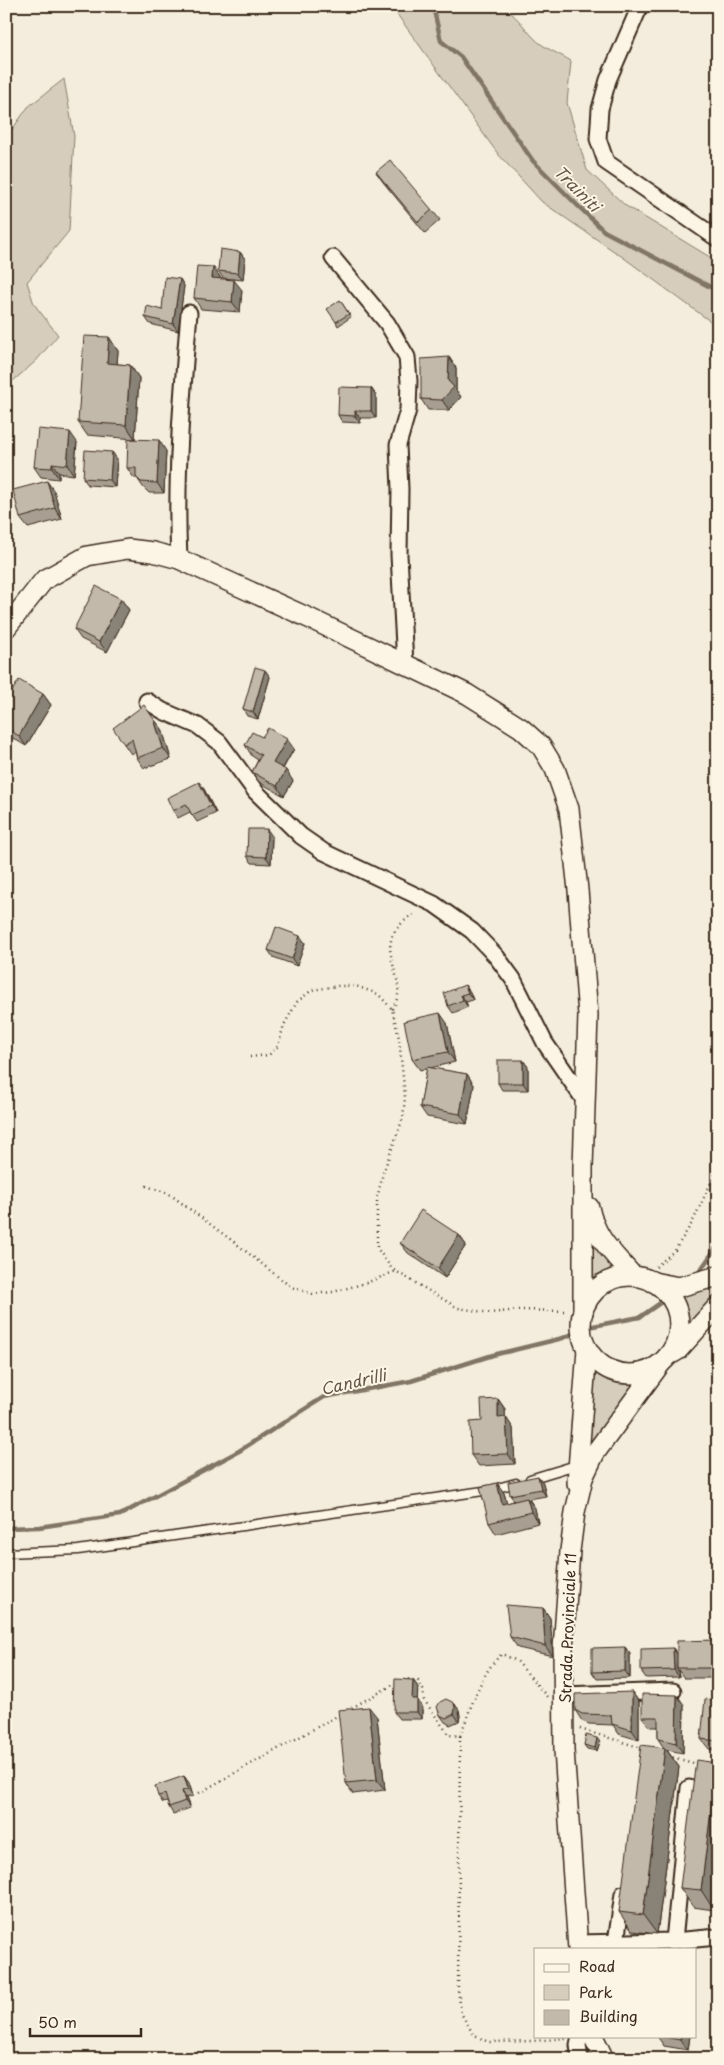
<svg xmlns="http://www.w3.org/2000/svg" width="724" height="2065" font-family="'Playpen Sans',sans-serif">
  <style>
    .green { fill: #d6cdbd; stroke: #887c6e }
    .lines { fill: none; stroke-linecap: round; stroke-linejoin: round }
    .stream { stroke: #817466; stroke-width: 4.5 }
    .service-casing { stroke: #3b2a1e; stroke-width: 11 }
    .minor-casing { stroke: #3b2a1e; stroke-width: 19 }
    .tertiary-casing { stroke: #3b2a1e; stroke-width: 22 }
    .path { stroke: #3b2a1e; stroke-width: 2.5; stroke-dasharray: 1 4; stroke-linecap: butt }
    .service { stroke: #fcf5e5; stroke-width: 8 }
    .minor { stroke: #fcf5e5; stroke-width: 15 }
    .tertiary { stroke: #fcf5e5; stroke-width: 19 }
    .wall { fill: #a89f92; stroke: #3b2a1e }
    .shaded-wall { fill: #888277; stroke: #3b2a1e }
    .building { fill: #c3b9aa; stroke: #3b2a1e }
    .labels { text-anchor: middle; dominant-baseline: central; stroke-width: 4; stroke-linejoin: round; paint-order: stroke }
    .street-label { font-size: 15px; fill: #3b2a1e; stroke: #fcf5e5 }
    .water-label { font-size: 16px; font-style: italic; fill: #645548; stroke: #fcf5e5 }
  </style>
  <rect width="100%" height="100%" fill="#f4eddd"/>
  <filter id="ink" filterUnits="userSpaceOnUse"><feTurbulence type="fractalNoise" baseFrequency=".02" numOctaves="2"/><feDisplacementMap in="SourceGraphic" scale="10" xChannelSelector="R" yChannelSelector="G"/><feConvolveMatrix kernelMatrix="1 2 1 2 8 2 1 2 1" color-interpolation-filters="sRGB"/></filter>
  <g filter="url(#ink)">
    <g class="green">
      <path d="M391,6H499C514,11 524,28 534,38C543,48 560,54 571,61L567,103L587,170L626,206L718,262V327L624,258L542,202L498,154Z"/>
      <polygon points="64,79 74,136 69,231 27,282 34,304 58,335 36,361 6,387 6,138 28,107"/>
      <polygon points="593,1240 615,1268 592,1276"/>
      <polygon points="718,1287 718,1300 683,1338 684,1310 676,1291 700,1291"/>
      <path d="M591,1365C605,1379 621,1378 639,1378L581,1458Z"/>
    </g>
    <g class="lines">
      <g class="stream">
        <polyline points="433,6 441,41 461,57 533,161 577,205 604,231 718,291"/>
        <polyline points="699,1272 718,1245"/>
        <polyline points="6,1528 39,1527 120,1515 239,1451 324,1397 411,1381 493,1355 563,1338 588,1327 640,1317 663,1301"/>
      </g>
      <g class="service-casing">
        <g id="service">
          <polyline points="530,1479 576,1465"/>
          <polyline points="6,1553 78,1550 490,1490 516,1483"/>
        </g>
      </g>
      <g class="minor-casing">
        <g id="minor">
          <polyline points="640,6 608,80 600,109 598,139 606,162 718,239"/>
          <polyline points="333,258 387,323 407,357 409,381 408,410 398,445 400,489 399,555 405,664"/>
          <path d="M179,559C175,476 182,395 189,313"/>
          <polyline points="147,701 163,711 198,726 219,742 256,792 301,836 324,852 434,904 472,931 496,956 513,979 545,1043 585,1101"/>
          <polyline points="564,1695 673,1691"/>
          <polyline points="674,1941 718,1937"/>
          <polyline points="616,1942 623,1894"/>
          <polyline points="578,1943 674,1941 689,1788"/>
          <polyline points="580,2059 578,2045 580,2036"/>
        </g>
      </g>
      <g class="tertiary-casing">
        <g id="tertiary">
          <polyline points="6,628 44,580 87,556 128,549 153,552 179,559 311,619 467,694 521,728 541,746 555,769 569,809 578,890 588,1015 583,1167 583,1312"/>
          <path d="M589,1207C595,1238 613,1253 633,1276"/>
          <circle cx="630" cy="1325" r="49"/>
          <polyline points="653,1282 679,1287 718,1276"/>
          <polyline points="673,1353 678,1350 718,1306"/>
          <polyline points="577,1483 587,1349"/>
          <polyline points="578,1949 564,1750 563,1649 570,1551 575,1512 583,1478 595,1453 661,1363"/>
          <polyline points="593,2036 604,2059"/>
        </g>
      </g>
      <g class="path">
        <path d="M392,1009C413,980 372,952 401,924C406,920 410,915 416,913"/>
        <polyline points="250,1057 269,1055 278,1046 284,1025 297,1002 312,990 338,986 356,986 378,994 392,1009 399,1038 405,1097 403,1118 383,1173 377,1199 377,1248 392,1269 458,1308 490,1313 519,1310 566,1311"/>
        <polyline points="146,1186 168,1193 238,1245 291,1287 313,1294 333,1292 366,1283 396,1271"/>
        <polyline points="656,1267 675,1250 692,1223 718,1168"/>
        <path d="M403,1680L407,1679L418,1681L423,1690L424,1700L449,1735L460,1736C470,1711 481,1671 502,1654L517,1661L548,1698"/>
        <polyline points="580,1729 642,1748"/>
        <polyline points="460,1736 458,1989 461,2013 473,2034 488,2042 533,2041 566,2038"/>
        <polyline points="668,1756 697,1764"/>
        <polyline points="199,1793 398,1682"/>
      </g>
      <use href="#service" class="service"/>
      <use href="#minor" class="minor"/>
      <use href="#tertiary" class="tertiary"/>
    </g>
    <g class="wall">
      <polygon points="376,172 432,210 440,220 425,233 383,182"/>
      <polygon points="240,252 245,259 243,280 223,278 218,271"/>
      <polygon points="213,267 220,277 220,278 242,290 240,312 201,309 194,298"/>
      <polygon points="180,279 184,286 178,331 150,324 145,317 162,310"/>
      <polygon points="340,300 351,317 338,326 336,322"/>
      <polygon points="109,337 118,351 117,364 130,365 139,378 135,439 87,435 78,422"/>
      <polygon points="449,357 456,368 456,390 461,397 449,410 428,410 421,399"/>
      <polygon points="371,388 376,395 376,418 360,418 360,423 342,422 338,415"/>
      <polygon points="77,442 74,475 59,473 59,479 41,477 34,467"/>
      <polygon points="166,451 164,493 149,493 143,487 137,478 134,478 127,468"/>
      <polygon points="112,452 117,459 115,487 88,485 83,478"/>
      <polygon points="54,491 62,519 28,528 20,518"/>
      <polygon points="121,599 129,610 107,652 81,639 74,629"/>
      <polygon points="265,670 270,677 258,719 247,716 243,709"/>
      <polygon points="43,694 51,705 26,746 6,734 6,701"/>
      <polygon points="154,719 162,729 171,759 144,768 137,758 135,752 131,754 124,744"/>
      <polygon points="262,737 294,749 283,769 293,781 284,796 259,782 252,772 258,760 252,756 245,745"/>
      <polygon points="204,789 216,813 197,822 190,812 178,818 173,811"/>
      <polygon points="272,836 271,864 252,863 247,856"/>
      <polygon points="300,936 305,943 297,966 273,957 268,950"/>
      <polygon points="465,985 470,992 473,1000 466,1002 468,1007 453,1013 448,1006"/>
      <polygon points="447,1023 455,1062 430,1068 467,1074 474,1085 467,1124 427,1117 420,1107 427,1068 420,1070 412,1059"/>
      <polygon points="523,1060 528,1067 528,1090 502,1090 498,1083"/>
      <polygon points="459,1235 466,1245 445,1278 408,1253 400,1243"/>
      <polygon points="498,1399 505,1409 505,1417 513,1428 515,1464 479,1466 471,1455 482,1421"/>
      <polygon points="538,1476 543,1483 546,1496 529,1499 535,1508 538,1523 496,1534 489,1523 497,1483 504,1493 507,1503 514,1501 510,1495"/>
      <polygon points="543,1608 550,1618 553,1656 518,1648 510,1637"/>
      <polygon points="718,1640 718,1678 684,1678 678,1670 679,1677 646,1678 641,1671 673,1648 677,1654"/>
      <polygon points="625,1647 630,1654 630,1678 597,1679 592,1672"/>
      <polygon points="413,1680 418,1687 417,1699 422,1706 422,1719 399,1719 394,1712"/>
      <polygon points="632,1692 639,1702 639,1740 619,1734 613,1725 589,1724 582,1721 575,1710"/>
      <polygon points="677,1695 684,1705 683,1753 667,1750 679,1767 657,1934 632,1931 619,1912 664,1748 658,1739 658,1727 650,1727 642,1717"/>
      <polygon points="718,1700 718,1750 709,1749 701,1739"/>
      <polygon points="454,1703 459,1710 460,1716 459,1721 450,1725 445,1722 440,1715"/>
      <polygon points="377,1717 385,1790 353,1794 346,1783"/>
      <polygon points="600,1742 597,1751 587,1749 584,1745"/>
      <polygon points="718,1764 718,1882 714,1910 693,1907 680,1888"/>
      <polygon points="184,1776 189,1783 193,1796 186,1798 190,1808 173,1814 169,1807 167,1802 163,1803 158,1796"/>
      <polygon points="657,2036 690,2036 688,2050 664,2046"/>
    </g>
    <g class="shaded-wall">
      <polygon points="240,252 245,259 243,280 238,273"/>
      <polygon points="213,267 220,277 219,288 212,278"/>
      <polygon points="180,279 184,286 178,331 173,324"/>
      <polygon points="234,280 242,290 240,312 232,302"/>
      <polygon points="109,337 118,351 116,377 107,363"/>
      <polygon points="449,357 456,368 456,390 461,397 449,410 442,400 448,381"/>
      <polygon points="130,365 139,378 135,439 126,425"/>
      <polygon points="371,388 376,395 376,418 371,411"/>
      <polygon points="355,411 360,418 360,423 355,416"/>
      <polygon points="70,432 77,442 74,475 67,465"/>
      <polygon points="159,440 166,451 164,493 157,483"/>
      <polygon points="112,452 117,459 115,487 110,480"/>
      <polygon points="52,463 59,473 59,479 52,468"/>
      <polygon points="47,481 54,491 62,519 55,508"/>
      <polygon points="121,599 129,610 107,652 99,642"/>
      <polygon points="265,670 270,677 258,719 253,712"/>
      <polygon points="43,694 51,705 26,746 19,736"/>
      <polygon points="154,719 162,729 171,759 163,748"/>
      <polygon points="287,739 294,749 280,773 273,763"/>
      <polygon points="286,770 293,781 284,796 277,786"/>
      <polygon points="199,782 204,789 216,813 211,806"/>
      <polygon points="267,829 272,836 271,864 266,857"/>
      <polygon points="300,936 305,943 297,966 292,959"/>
      <polygon points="465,985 470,992 473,1000 468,993"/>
      <polygon points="461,995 466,1002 468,1007 463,1000"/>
      <polygon points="440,1013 447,1023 455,1062 448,1052"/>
      <polygon points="523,1060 528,1067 528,1090 523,1083"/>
      <polygon points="467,1074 474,1085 467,1124 460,1114"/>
      <polygon points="459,1235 466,1245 445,1278 438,1268"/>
      <polygon points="498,1399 505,1409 506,1428 498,1418"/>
      <polygon points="506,1417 513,1428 515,1464 508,1454"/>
      <polygon points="538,1476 543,1483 546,1496 541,1489"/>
      <polygon points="497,1483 504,1493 510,1515 502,1504"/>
      <polygon points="527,1498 535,1508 538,1523 531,1512"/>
      <polygon points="543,1608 550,1618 553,1656 545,1646"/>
      <polygon points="625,1647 630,1654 630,1678 625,1671"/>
      <polygon points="673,1648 678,1655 677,1668 678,1670 679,1677 674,1670"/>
      <polygon points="413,1680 418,1687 417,1706 412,1699"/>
      <polygon points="632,1692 639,1702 639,1740 632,1730"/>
      <polygon points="677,1695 684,1705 683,1753 676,1743"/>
      <polygon points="417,1699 422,1706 422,1719 417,1712"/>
      <polygon points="454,1703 459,1710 460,1716 459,1721 454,1714"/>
      <polygon points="369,1707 377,1717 385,1790 377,1780"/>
      <polygon points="597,1738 600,1742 597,1751 595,1748"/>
      <polygon points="665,1748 679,1767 657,1934 643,1915"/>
      <polygon points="717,1763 718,1882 714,1910 701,1890"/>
      <polygon points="184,1776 189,1783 193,1796 188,1789"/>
      <polygon points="182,1791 186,1798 190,1808 185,1801"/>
      <polygon points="681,2036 690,2036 688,2050 680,2040"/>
    </g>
    <g class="building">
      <polygon points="390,160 432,210 418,222 376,172"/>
      <polygon points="220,249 240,252 238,273 218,271"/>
      <polygon points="197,266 213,267 212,278 234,280 232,302 194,298"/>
      <polygon points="165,277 180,279 173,324 145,317 147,306 162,310"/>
      <polygon points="340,300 349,314 336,322 327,309"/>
      <polygon points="84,336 109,337 107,363 130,365 126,425 78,422"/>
      <polygon points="449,357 448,381 454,387 442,400 421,399 421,359"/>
      <polygon points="339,387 371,388 371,411 355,411 355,416 338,415"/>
      <polygon points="38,429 70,432 67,465 52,463 52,468 34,467"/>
      <polygon points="128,439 159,440 157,483 141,482 136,477 136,468 127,468"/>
      <polygon points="85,450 112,452 110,480 83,478"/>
      <polygon points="47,481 55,508 20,518 13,490"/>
      <polygon points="96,586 121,599 99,642 74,629"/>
      <polygon points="255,667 265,670 253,712 243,709"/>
      <polygon points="19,680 43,694 19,736 6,728 6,701"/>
      <polygon points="144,705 154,719 163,748 137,758 132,739 124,744 113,728"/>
      <polygon points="268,728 287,739 273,763 286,770 277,786 252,772 261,755 245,745 252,732 262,737"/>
      <polygon points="199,782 211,806 192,815 186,804 173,811 167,798"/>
      <polygon points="248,829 267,829 266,857 247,856"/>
      <polygon points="276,927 300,936 292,959 268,950"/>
      <polygon points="465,985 468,993 461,995 463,1000 448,1006 444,993"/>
      <polygon points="440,1013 448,1052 412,1059 404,1021"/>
      <rect x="498" y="1060" width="25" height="23"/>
      <polygon points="427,1067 467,1074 460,1114 420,1107"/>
      <polygon points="421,1210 459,1235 438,1268 400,1243"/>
      <polygon points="498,1399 498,1418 506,1417 508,1454 471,1455 470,1422 482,1421 481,1400"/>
      <polygon points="538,1476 541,1489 510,1495 508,1482"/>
      <polygon points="497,1483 502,1504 527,1498 531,1512 489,1523 480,1487"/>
      <polygon points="506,1605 543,1608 545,1646 510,1637"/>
      <polygon points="718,1640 718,1668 677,1668 677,1641"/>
      <polygon points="625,1647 625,1671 592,1672 592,1648"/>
      <polygon points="673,1648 674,1670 641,1671 641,1649"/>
      <polygon points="395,1679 413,1680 412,1699 417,1699 417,1712 394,1712"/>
      <polygon points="632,1692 632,1730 612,1724 611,1715 582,1714 575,1710 575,1694"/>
      <polygon points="642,1694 677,1695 676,1743 658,1739 658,1717 642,1717"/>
      <polygon points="446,1699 454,1703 455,1708 454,1714 446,1718 440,1715 437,1707 440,1702"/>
      <polygon points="705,1699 718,1700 718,1741 701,1739"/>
      <polygon points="369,1707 377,1780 346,1783 338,1710"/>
      <polygon points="586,1735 597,1738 595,1748 584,1745"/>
      <polygon points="641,1745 665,1748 643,1915 619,1912"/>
      <polygon points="696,1760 717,1763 701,1890 680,1888"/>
      <polygon points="184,1776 188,1789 182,1791 185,1801 169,1807 165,1794 158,1796 155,1786"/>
      <polygon points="658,2036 681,2036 680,2040"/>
    </g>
  </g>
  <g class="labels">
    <g class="street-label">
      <text transform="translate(567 1628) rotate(-88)">Strada Provinciale 11</text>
    </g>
    <g class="water-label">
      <text transform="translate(578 188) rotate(45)">Trainiti</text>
      <text transform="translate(353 1381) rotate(-13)">Candrilli</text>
    </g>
  </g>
  <rect width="724" height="2065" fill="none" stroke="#fcf5e5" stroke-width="25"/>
  <rect x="12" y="12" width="699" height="2040" fill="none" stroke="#3b2a1e" stroke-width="2" filter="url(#ink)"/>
  <rect x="534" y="1948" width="162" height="90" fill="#fcf5e5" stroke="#afa495"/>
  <rect x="544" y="1964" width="25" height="8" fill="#fcf5e5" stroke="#afa495"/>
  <text x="579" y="1972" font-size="15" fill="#3b2a1e">Road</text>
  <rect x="544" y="1985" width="25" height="15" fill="#d6cdbd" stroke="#afa495"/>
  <text x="579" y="1998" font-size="15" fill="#3b2a1e">Park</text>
  <rect x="544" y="2010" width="25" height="15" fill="#c3b9aa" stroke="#afa495"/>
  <text x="579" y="2022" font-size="15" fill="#3b2a1e">Building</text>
  <path d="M30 2028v8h111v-8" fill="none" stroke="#3b2a1e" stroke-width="2.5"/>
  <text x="38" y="2028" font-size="15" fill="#3b2a1e" stroke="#fcf5e5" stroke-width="4" paint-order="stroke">50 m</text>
</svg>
